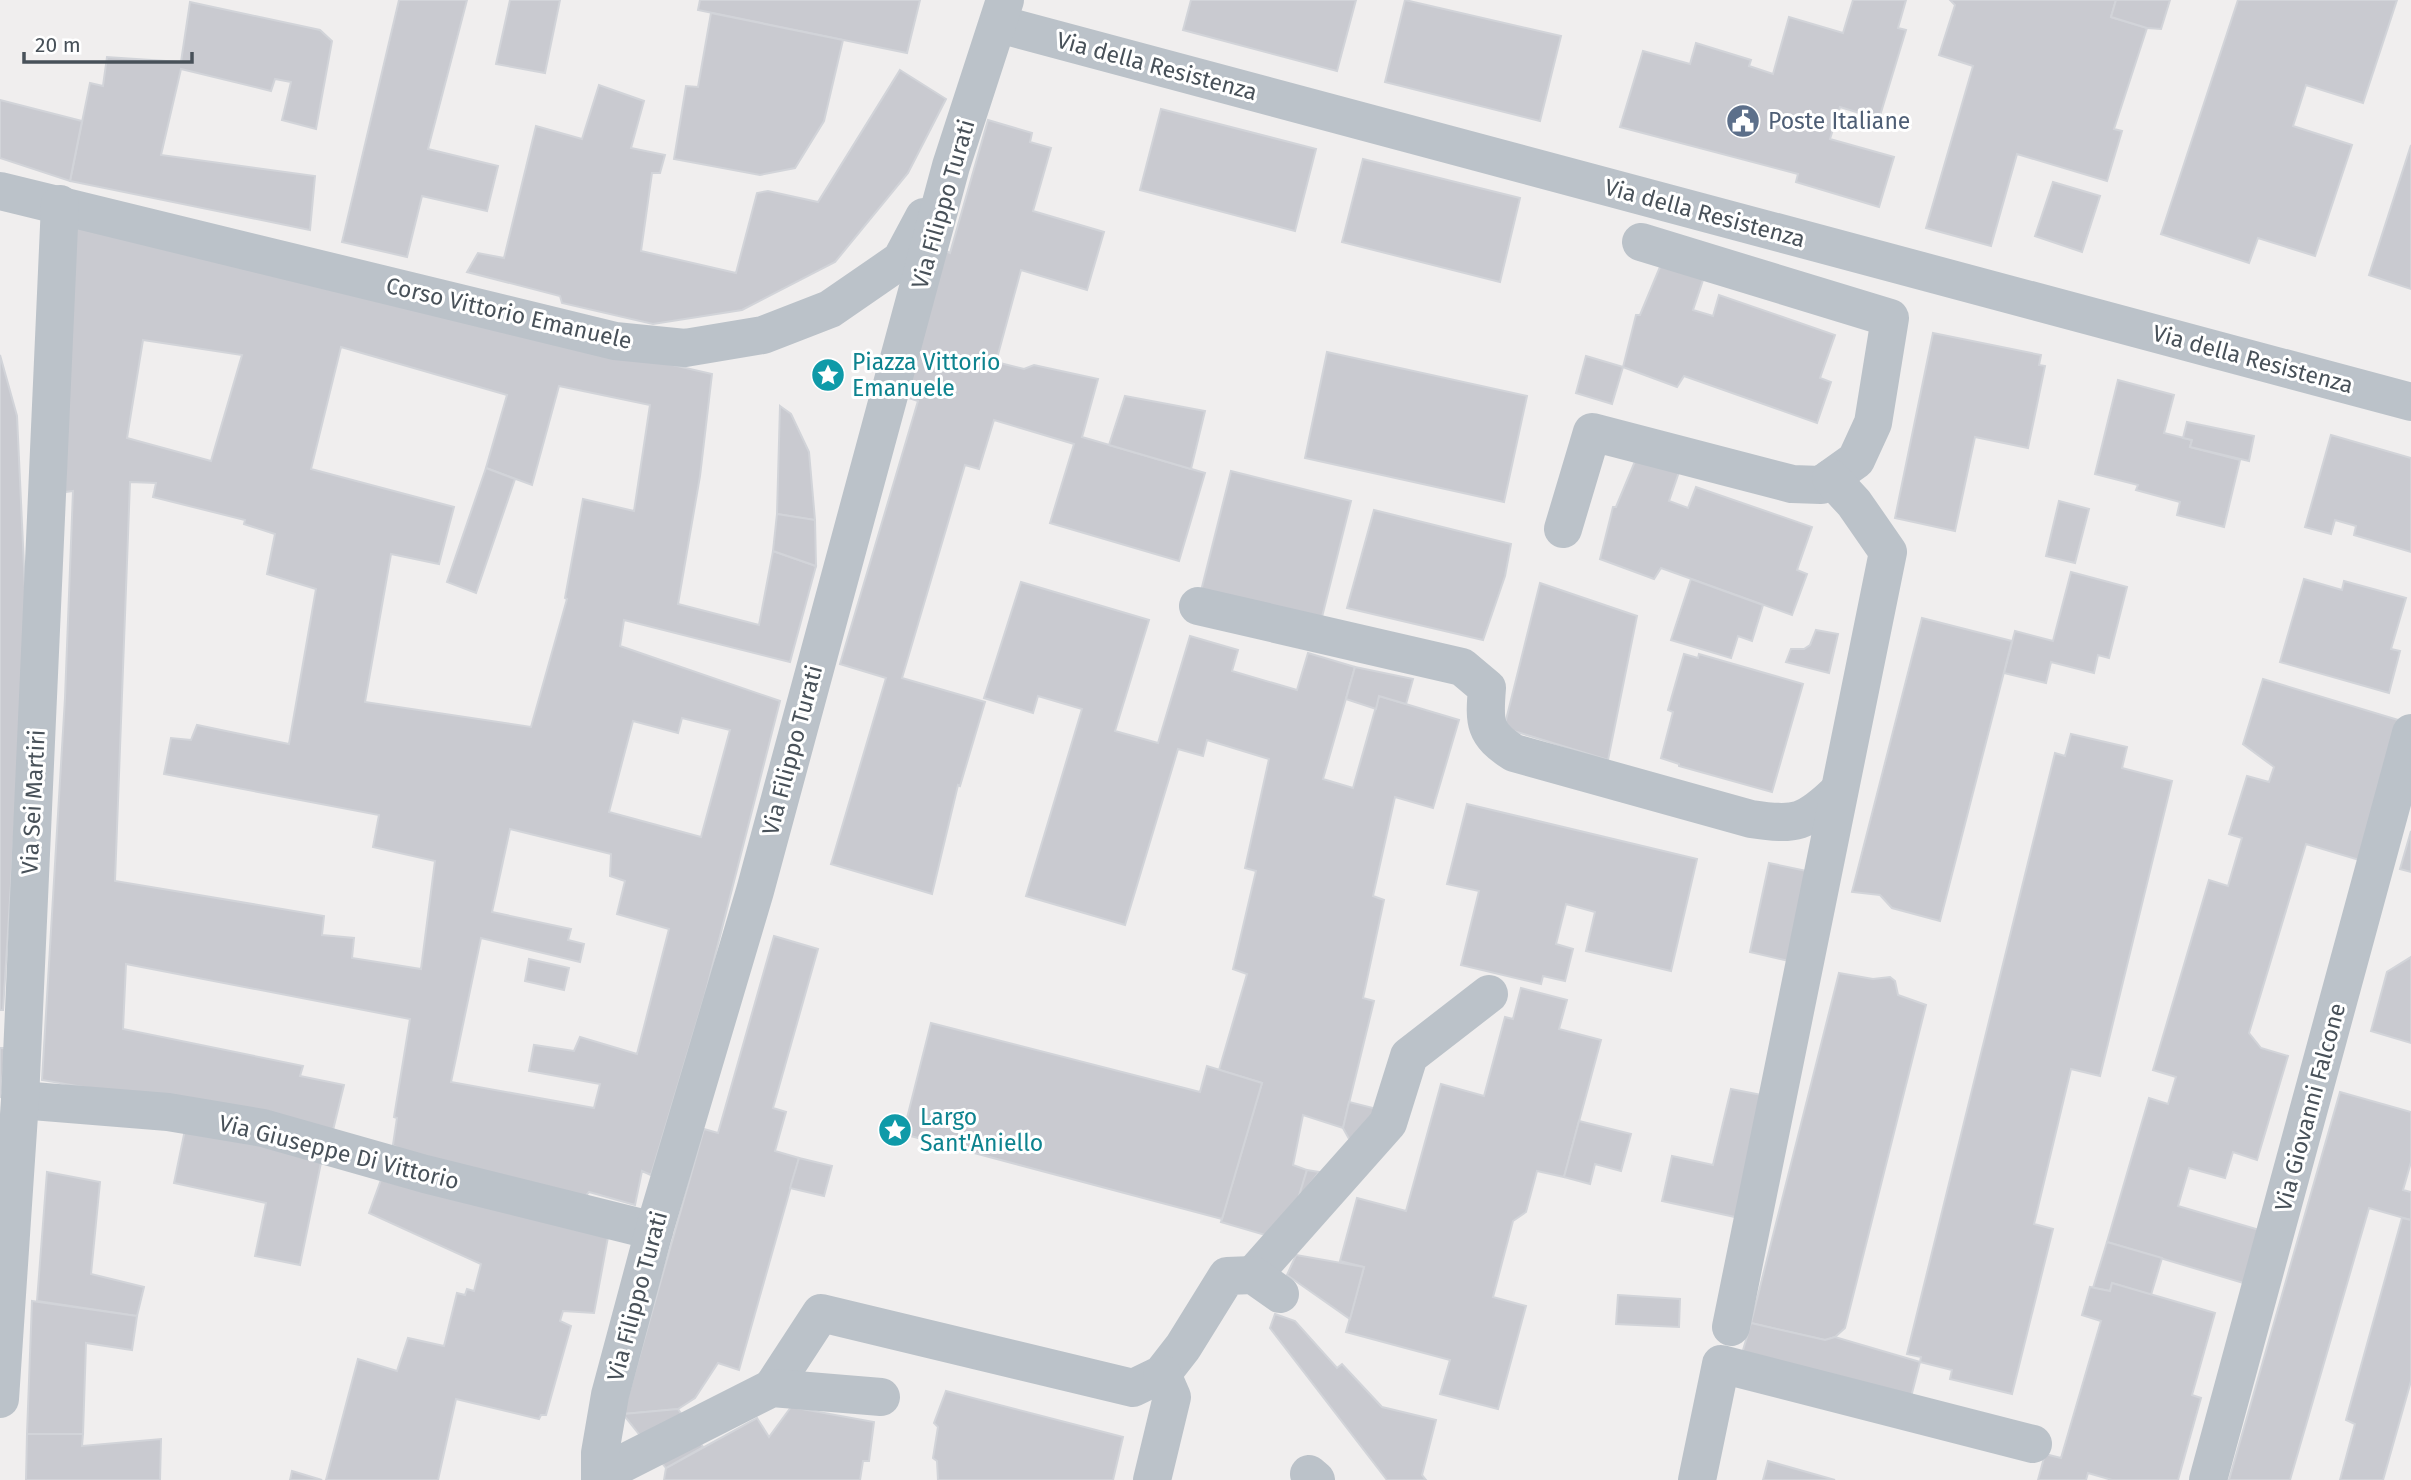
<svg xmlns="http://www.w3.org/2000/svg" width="2411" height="1480" font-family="'Fira Sans',sans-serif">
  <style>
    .building { fill: #c9cad0; stroke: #d2d4d9; stroke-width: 2; fill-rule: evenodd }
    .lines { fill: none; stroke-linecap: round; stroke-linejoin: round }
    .street { stroke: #bbc2c9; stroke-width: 38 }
    .labels { text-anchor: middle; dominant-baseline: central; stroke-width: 6; stroke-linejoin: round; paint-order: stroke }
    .street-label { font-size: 23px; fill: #485159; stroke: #fff }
    .service-label { font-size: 23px; fill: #4e5e75; stroke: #fff; text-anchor: start }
    .culture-label { font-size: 23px; fill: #0d838f; stroke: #fff; text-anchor: start }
  </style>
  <rect width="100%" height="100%" fill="#f0eeee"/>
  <g class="building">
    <polygon points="399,0 467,0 428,149 498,166 487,211 422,196 407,257 342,242"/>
    <polygon points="510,0 560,0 545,73 496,64"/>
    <polygon points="700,0 920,0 907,53 698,10"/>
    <polygon points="1191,0 1356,0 1337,71 1183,30"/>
    <polygon points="1405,0 1561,36 1540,121 1385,82"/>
    <polygon points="1853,0 1906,0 1898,28 1906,30 1879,119 1840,107 1830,139 1894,157 1879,207 1796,182 1798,174 1620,127 1643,51 1690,64 1696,43 1751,60 1749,66 1773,74 1789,17 1843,33"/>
    <polygon points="1950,0 2116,0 2111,17 2147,28 2114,129 2122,131 2107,181 2017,154 1991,246 1926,228 1973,66 1939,55 1955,5"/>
    <polygon points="2116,0 2170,0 2161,29 2147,28 2111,17"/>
    <polygon points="2238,0 2397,0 2363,103 2306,85 2293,126 2352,145 2315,256 2258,238 2249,263 2161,234"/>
    <polygon points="190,2 320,30 332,41 316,129 282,120 291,82 275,79 271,91 181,69 161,155 315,176 310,230 70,181 90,83 103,86 107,57 181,62"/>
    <polygon points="711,13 843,40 824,121 795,168 760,175 674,159 686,86 698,87"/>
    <polygon points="900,70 946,99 908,173 835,262 742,310 653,324 562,303 560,296 467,272 478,253 504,258 536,126 582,139 599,85 644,101 631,148 665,155 660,173 652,173 641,251 736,273 757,193 768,191 818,202"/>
    <polygon points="0,100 82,121 70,181 0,158"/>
    <polygon points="1161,109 1316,149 1295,231 1140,190"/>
    <polygon points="988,120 1032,133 1030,142 1051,148 1033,211 1104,232 1087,290 1021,270 996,362 1024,369 1034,365 1098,379 1082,437 1205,473 1179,561 1050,523 1074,444 994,420 979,469 965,465 902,678 985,702 960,786 958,785 932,894 831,864 886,678 840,664 918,401 906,397 946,251 950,253"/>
    <polygon points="2411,145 2411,289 2369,275"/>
    <polygon points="1363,159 1520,198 1500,282 1342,242"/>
    <polygon points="2053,182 2100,196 2082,252 2035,236"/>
    <path d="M72,217L358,293L712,374L700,476L678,604L759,625L773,551L816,566L790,662L624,620L620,646L780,701L705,995L651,1175L642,1171L635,1205L589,1192L584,1198L411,1156L393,1145L397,1118L394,1117L410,1019L126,964L123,1029L303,1066L300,1076L344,1085L333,1130L42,1080L65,698L73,491L65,492ZM143,340L242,355L211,461L127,438ZM341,347L507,395L486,468L532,485L559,386L650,405L634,511L583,499L565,598L567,599L531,727L365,702L391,554L439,564L454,507L311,469ZM130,482L156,483L153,497L245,520L244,524L275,534L267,574L316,589L289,744L197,725L191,740L171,738L164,774L379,815L373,847L435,861L421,969L352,958L354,938L322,935L324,916L115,881ZM682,718L730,730L701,837L609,812L633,721L678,733ZM510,829L611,854L610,876L625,881L617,914L669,929L637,1054L580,1037L574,1051L534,1045L529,1071L600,1084L594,1108L451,1082L481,938L580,962L584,944L568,940L571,929L492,912Z"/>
    <polygon points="1662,262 1704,277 1693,310 1713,316 1719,295 1835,335 1820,378 1831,382 1817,423 1684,376 1677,387 1623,367 1636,315 1640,315"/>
    <polygon points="1933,333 2041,355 2039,365 2045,366 2028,448 1975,437 1955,531 1895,518"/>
    <polygon points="1327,352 1527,396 1504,502 1305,458"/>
    <polygon points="0,355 17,416 27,631 3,1010 0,1010"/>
    <polygon points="1586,356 1623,367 1612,404 1576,393"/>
    <polygon points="2118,380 2174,395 2164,433 2192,440 2190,447 2240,460 2224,527 2177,515 2180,502 2136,490 2138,485 2095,474"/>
    <polygon points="1125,396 1205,411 1191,469 1109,445"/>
    <polygon points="780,406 791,414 809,452 815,520 777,514"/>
    <polygon points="2187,422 2254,436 2249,461 2190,447 2192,440 2183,438"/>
    <polygon points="2331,435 2411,458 2411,552 2354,535 2356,526 2335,520 2331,534 2305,527"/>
    <polygon points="1638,454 1680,469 1669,501 1688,508 1696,487 1812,527 1797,570 1807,574 1792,615 1661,568 1654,579 1600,559 1613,507 1616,507"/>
    <polygon points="486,468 515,479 476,593 447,582"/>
    <polygon points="1231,471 1351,501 1321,621 1201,591"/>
    <polygon points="2059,501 2089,509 2075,563 2046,556"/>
    <polygon points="1374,510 1511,544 1505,576 1483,640 1347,608"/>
    <polygon points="777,514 815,520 816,566 773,551"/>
    <polygon points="2071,572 2127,587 2109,658 2098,655 2094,673 2051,662 2046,683 2004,673 2015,631 2053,641"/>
    <polygon points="1691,579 1763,605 1752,641 1738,636 1731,658 1671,640"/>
    <polygon points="2304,579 2342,590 2344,581 2406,598 2391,649 2400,651 2389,693 2280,662"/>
    <polygon points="1021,582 1149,620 1115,731 1158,743 1190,636 1238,650 1232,671 1297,690 1308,653 1355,667 1323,779 1353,788 1379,696 1459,720 1433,808 1395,797 1373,896 1384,900 1363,998 1374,1001 1343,1128 1303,1115 1293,1165 1307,1170 1290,1228 1279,1239 1221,1222 1262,1083 1219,1070 1247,974 1233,969 1256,871 1245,868 1269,759 1207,740 1203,756 1178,749 1125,925 1026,896 1082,709 1038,696 1033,713 984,698"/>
    <polygon points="1540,583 1637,616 1608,760 1504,728"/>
    <polygon points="1922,618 2012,641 1940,921 1892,908 1880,895 1852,892"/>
    <polygon points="1816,630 1838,634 1829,673 1786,662 1791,649 1804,649 1810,645"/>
    <polygon points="1684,654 1698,658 1699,654 1803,684 1772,792 1679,766 1679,764 1661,758 1673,712 1668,710"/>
    <polygon points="1355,667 1413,679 1406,704 1379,696 1376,709 1346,699"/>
    <polygon points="2263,679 2408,723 2366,862 2306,844 2249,1033 2261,1048 2288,1056 2257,1160 2233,1152 2225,1178 2189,1168 2178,1206 2266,1232 2250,1285 2107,1242 2149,1098 2168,1104 2176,1077 2153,1070 2209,880 2228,886 2242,838 2229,834 2247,776 2269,782 2274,767 2243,744"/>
    <polygon points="2071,734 2127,747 2122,768 2172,781 2100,1076 2071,1069 2034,1224 2053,1229 2012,1394 1950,1379 1952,1370 1920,1362 1921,1357 1907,1354 2055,753 2065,756"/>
    <polygon points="1467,804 1697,859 1671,971 1586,951 1595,912 1566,904 1556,944 1573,949 1565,981 1543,976 1541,984 1461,965 1479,891 1447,884"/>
    <polygon points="2411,831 2411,872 2400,869"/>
    <polygon points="1769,863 1821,874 1802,964 1750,952"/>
    <polygon points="774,936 818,949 773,1108 786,1112 775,1151 799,1158 739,1370 718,1363 695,1398 678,1409 623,1414 704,1129 718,1133"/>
    <polygon points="2411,957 2411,1043 2371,1031 2387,972"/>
    <polygon points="529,959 569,968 564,990 525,981"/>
    <polygon points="1839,973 1873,979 1890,977 1895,981 1898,995 1926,1005 1845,1328 1835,1337 1825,1340 1751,1323"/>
    <polygon points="1521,988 1567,1000 1559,1029 1601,1040 1564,1177 1537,1171 1526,1212 1513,1221 1493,1297 1526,1306 1498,1409 1440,1394 1450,1360 1346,1332 1364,1267 1340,1261 1357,1198 1406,1211 1441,1084 1484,1096 1505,1017 1513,1019"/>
    <polygon points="931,1023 1200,1092 1207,1066 1262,1083 1222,1219 903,1134"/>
    <polygon points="0,1048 6,1048 0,1098"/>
    <polygon points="1731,1089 1772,1097 1744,1219 1662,1201 1672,1156 1713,1165"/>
    <polygon points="2340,1092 2411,1112 2411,1162 2403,1190 2411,1192 2411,1220 2369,1208 2290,1480 2229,1480"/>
    <polygon points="1349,1102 1381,1110 1353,1146 1343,1128"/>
    <polygon points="1579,1121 1631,1134 1621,1171 1595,1164 1590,1184 1564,1177"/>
    <polygon points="186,1125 323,1153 300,1265 255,1256 266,1203 174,1183"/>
    <polygon points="799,1158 832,1166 824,1196 790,1188"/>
    <polygon points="1307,1170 1319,1172 1298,1199"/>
    <polygon points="47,1172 100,1182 91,1274 144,1287 137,1316 37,1301"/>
    <polygon points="381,1180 608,1237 594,1313 563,1311 560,1321 571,1326 546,1415 541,1415 539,1419 456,1399 438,1480 326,1480 358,1359 397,1371 408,1338 444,1346 457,1293 465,1295 467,1289 474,1291 481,1264 369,1213"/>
    <polygon points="2402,1218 2411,1220 2411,1381 2383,1480 2340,1480 2355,1424 2346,1420"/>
    <polygon points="2107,1242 2162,1258 2151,1295 2112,1283 2110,1291 2093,1288"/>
    <polygon points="1296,1255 1364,1267 1350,1319 1287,1275"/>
    <polygon points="2112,1283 2215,1313 2192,1395 2201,1398 2178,1480 2112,1480 2088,1473 2086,1480 2038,1480 2045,1454 2061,1458 2101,1321 2082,1315 2090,1287 2110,1291"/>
    <polygon points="1618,1295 1680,1299 1679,1327 1616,1324"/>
    <polygon points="32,1301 137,1316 132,1350 86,1343 83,1434 27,1434"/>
    <polygon points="1275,1314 1295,1321 1337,1368 1342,1364 1382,1407 1436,1420 1422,1475 1426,1480 1387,1480 1270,1328"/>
    <polygon points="1751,1323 1825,1340 1835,1337 1920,1362 1909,1405 1741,1357"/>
    <polygon points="946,1391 1123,1437 1113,1480 938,1480 937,1461 933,1458 938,1427 934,1423"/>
    <polygon points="791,1407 874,1422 869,1461 863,1461 860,1480 664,1480 666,1468 757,1418 769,1437"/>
    <polygon points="678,1409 703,1447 666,1468 623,1414"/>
    <polygon points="27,1434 83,1434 82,1446 161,1439 160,1480 26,1480"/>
    <polygon points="1768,1461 1835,1480 1763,1480"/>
    <polygon points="292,1471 322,1480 290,1480"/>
  </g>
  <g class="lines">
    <g class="street">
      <polyline points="999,24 2411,402"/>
      <polyline points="0,191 615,341 685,348 763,335 830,309 901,260 924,217"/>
      <polyline points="1563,529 1592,432 1792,484 1821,485 1856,460 1873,423 1890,318 1641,242"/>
      <path d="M1198,606L1462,667L1487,688C1484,723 1484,734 1514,753L1751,819C1796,826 1806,823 1839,791"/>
      <polyline points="20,1100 168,1112 263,1128 425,1174 654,1231"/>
      <polyline points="1253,1275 1388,1123 1409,1056 1489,994"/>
      <polyline points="1731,1327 1888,552 1854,503 1831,478"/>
      <polyline points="772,1388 821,1313 1133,1388 1162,1374 1183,1347 1227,1276 1253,1275 1280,1294"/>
      <polyline points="0,1399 20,1100 60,204"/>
      <polyline points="1309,1474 1316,1480"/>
      <polyline points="600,1475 772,1388 881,1397"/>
      <polyline points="600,1480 600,1453 610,1395 654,1231 755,891 951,166 1005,0"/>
      <polyline points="1152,1480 1172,1397 1162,1374"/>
      <polyline points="1697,1480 1721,1364 2033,1444"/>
      <polyline points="2208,1480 2411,733"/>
    </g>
  </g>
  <defs>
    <g id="civic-disc" transform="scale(1.75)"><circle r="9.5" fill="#5c6f8a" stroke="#fff"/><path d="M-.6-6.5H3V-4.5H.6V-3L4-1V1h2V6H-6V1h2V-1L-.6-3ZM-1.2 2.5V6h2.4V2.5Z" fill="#fff"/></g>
    <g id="sight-disc" transform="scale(1.75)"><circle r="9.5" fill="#0f9aa8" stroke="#fff"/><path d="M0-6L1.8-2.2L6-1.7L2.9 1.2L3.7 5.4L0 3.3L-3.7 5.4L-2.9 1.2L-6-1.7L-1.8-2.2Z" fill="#fff"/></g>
  </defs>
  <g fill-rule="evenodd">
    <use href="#civic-disc" x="1743" y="121"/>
    <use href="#sight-disc" x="828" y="375"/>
    <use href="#sight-disc" x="895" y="1130"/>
  </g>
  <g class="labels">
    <g class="street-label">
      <text transform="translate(1157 66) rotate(15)">Via della Resistenza</text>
      <text transform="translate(943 204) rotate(-74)">Via Filippo Turati</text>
      <text transform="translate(1705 213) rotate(15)">Via della Resistenza</text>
      <text transform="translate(509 313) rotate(13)">Corso Vittorio Emanuele</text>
      <text transform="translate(2253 359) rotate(15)">Via della Resistenza</text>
      <text transform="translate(792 750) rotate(-75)">Via Filippo Turati</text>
      <text transform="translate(33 802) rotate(-87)">Via Sei Martiri</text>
      <text transform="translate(2310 1107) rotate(-75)">Via Giovanni Falcone</text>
      <text transform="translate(339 1152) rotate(14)">Via Giuseppe Di Vittorio</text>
      <text transform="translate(637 1296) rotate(-75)">Via Filippo Turati</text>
    </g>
    <g class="service-label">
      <text x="1768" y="121">Poste Italiane</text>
    </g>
    <g class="culture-label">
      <text x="852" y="362">Piazza Vittorio<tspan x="852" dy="26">Emanuele</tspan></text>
      <text x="920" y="1117">Largo<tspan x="920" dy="26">Sant'Aniello</tspan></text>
    </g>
  </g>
  <path d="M24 52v10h168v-10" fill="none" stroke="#485159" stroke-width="3.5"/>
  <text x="35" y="52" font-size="21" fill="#485159" stroke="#ffffff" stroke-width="5" paint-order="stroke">20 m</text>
</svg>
